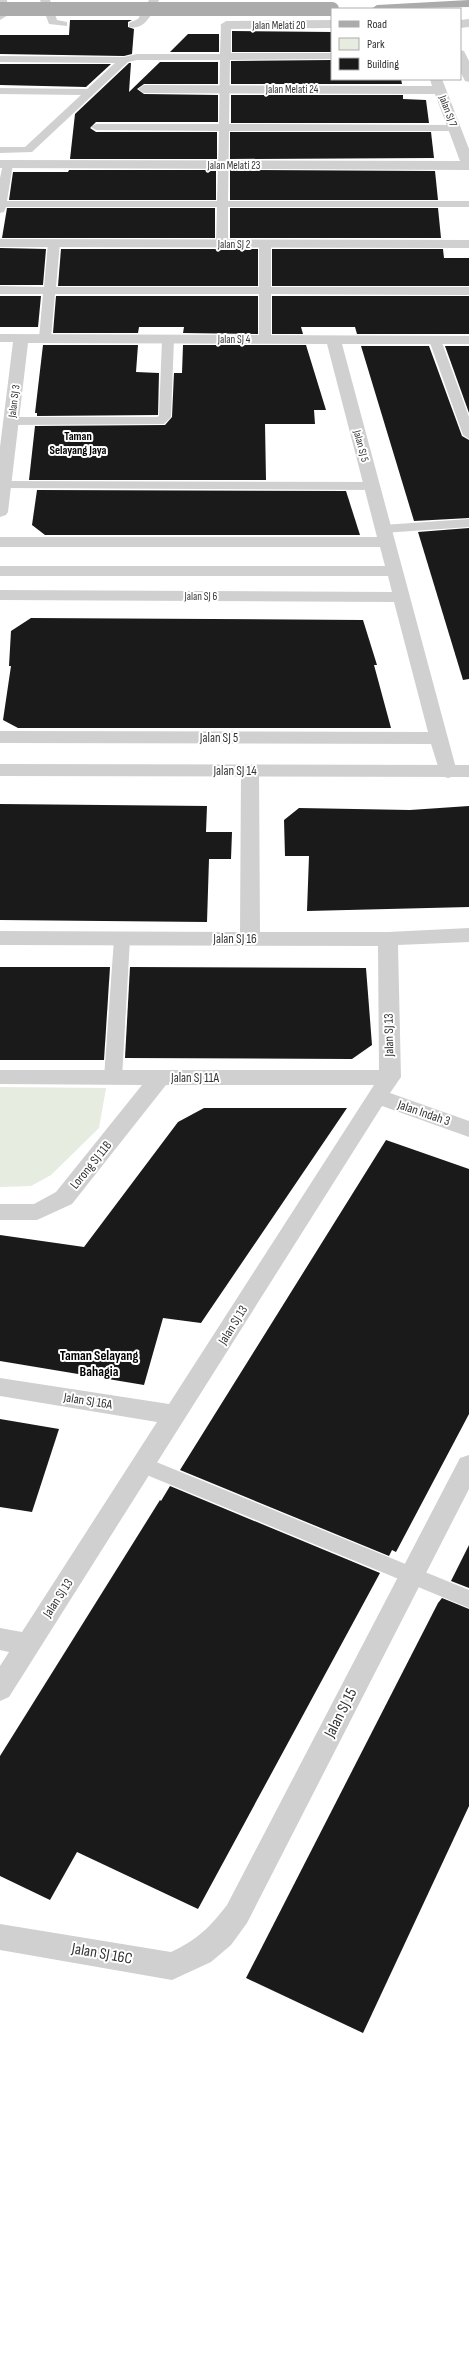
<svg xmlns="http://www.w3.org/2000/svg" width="469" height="2360" font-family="'Sofia Sans Condensed',sans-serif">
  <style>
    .green { fill: #e6ecdf }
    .building { fill: #1a1a1a }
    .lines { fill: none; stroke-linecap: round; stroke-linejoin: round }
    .service { fill: #d0d0d0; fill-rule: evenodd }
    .minor { fill: #d0d0d0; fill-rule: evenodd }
    .tertiary { fill: #d0d0d0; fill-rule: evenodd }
    .primary { fill: #ababab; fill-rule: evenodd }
    .primary-bridge { stroke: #ababab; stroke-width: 14 }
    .labels { text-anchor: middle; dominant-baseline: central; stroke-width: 4; stroke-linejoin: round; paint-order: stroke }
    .far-street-label { font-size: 11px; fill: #333; stroke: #fff }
    .far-neighbourhood-label { font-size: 12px; font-weight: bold; fill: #000; stroke: #fff }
    .street-label { font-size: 13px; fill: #333; stroke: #fff }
    .neighbourhood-label { font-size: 14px; font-weight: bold; fill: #000; stroke: #fff }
    .near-street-label { font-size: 16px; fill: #333; stroke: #fff }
  </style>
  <rect width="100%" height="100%" fill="#fff"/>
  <polygon class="green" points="0,1087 106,1088 99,1128 51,1175 31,1186 0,1187"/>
  <g class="building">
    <polygon points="70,20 132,20 128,22 128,27 134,29 132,54 124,56 0,54 0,35 69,35"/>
    <polygon points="232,31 332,32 332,52 232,52"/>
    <polygon points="188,34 219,34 219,52 170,52"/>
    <polygon points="332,60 332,79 401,79 402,84 231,84 231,61"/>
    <polygon points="160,62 218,62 218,84 144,84 137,89 144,94 218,95 218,122 96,122 90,128 96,132 217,132 217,159 70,159 75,114 129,63 131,63 129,92"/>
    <polygon points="0,64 111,64 86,87 0,85"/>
    <polygon points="231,95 403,95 403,99 426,100 429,123 231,123"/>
    <polygon points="230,132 431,132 434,158 230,159"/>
    <polygon points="69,170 216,170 216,200 9,200 13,172 68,172"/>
    <polygon points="230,170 435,171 438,200 230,200"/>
    <polygon points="7,208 215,208 215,238 2,238"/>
    <polygon points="230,208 438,208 441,238 230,238"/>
    <polygon points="0,248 46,249 43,285 0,285"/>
    <polygon points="61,249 258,249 258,286 58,286"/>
    <polygon points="272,249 443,249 444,258 469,258 469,286 272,286"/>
    <polygon points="0,296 41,296 38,327 0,327"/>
    <polygon points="56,296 258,296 258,334 183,333 184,327 139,327 138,333 53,333"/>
    <polygon points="272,296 469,296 469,334 357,334 355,327 301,327 303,334 272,334"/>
    <polygon points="43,345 138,345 136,372 159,373 158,415 37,416 37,413 35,413"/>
    <polygon points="183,345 306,345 326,410 314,410 315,424 265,424 266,480 29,480 35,426 165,425 172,417 174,373 182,373"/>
    <polygon points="361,346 429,346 462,436 469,440 469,518 414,521"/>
    <polygon points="445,346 469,346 469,413"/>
    <polygon points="37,490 346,491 360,535 45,535 32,525"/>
    <polygon points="469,528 469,679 463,680 418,532"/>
    <polygon points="31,618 363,620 377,665 374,665 391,728 18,728 3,720 11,666 9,666 11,631"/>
    <polygon points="0,804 207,806 206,832 232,832 231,859 209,859 207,922 0,920"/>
    <polygon points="469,806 469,907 307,911 309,856 285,856 284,820 299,808 410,810"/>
    <polygon points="0,967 110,967 104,1060 0,1060"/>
    <polygon points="130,967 366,968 372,1045 352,1059 125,1058"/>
    <polygon points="204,1108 347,1108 201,1323 163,1318 144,1385 0,1361 0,1235 84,1247 178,1122"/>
    <polygon points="386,1140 469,1169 469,1414 396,1552 392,1550 389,1556 180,1470"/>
    <polygon points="0,1419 59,1429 32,1512 0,1507"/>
    <polygon points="170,1486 380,1573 198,1909 77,1852 50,1900 0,1876 0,1756 160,1500 161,1501"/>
    <polygon points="469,1545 469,1588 451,1581"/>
    <polygon points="442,1598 469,1609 469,1806 363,2033 246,1978 438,1603"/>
  </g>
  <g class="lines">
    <g class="service">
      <polygon points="0,0 7,0 8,15 0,20"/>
      <polygon points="40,0 50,0 57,20 67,22 67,26 49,24"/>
      <path d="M149,0H159C153,11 146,31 129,27V23L138,19Z"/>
      <polygon points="226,22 231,25 231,53 332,53 332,59 230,60 229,124 454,125 459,128 454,131 229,131 228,201 469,201 469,207 228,207 228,244 222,247 216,244 217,207 6,207 4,212 0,213 0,178 3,164 8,161 13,164 7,201 217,201 219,131 96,130 91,127 96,124 219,124 220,60 137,60 128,62 32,152 0,153 0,147 25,147 81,95 0,94 0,88 87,89 115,63 0,62 0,56 124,57 137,54 220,54 221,25"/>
      <polygon points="54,240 60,243 56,287 259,287 259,244 265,241 271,244 271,287 469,287 469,295 271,294 271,339 265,343 259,339 259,294 55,294 51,338 45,342 39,338 43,294 0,294 0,286 44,287 48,243"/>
      <polygon points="168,335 174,339 171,417 164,424 11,425 5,421 11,417 157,417 159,416 162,339"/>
      <polygon points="435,336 441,340 469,417 469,439 463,435 429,340"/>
      <polygon points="0,481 372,482 379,486 372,490 3,488 0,487"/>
      <polygon points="469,519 469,527 383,533 376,529 383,525"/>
      <polygon points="122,934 128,935 130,939 122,1078 119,1082 113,1084 107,1082 104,1078 114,939 116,935"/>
      <polygon points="144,1457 469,1590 469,1608 137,1471 134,1465 137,1459"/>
    </g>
    <g class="minor">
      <polygon points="469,19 469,27 460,28 460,20"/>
      <polygon points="332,20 332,28 226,29 220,25 226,21"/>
      <polygon points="460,50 464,51 469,61 469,82 465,81 460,71"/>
      <polygon points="430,79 442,79 469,149 469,170 0,168 0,160 460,161 435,94 144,93 138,89 144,85 432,86"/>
      <polygon points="0,239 469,240 469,248 0,247"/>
      <polygon points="0,334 469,336 469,344 342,344 457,772 455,776 448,778 441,776 431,744 0,743 0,731 428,732 394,602 0,600 0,590 392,592 388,576 0,576 0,566 385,566 380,547 0,547 0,537 377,537 327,344 28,343 8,512 6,515 0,517 0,447 13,342 0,342"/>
      <polygon points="250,765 257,767 259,771 260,932 388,932 469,928 469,942 398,945 401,1077 390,1093 469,1121 469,1137 382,1106 9,1697 0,1701 0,1666 9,1652 0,1650 0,1628 22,1632 157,1422 0,1396 0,1378 169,1404 374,1085 166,1085 72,1204 37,1220 0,1220 0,1204 34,1204 56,1192 142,1085 0,1084 0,1070 379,1070 378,946 0,945 0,931 240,932 241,771 243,767"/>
      <path d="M469,1455V1489L247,1923L231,1945L211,1962L172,1980L0,1950V1924L171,1952C197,1940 210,1927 227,1905L460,1458Z"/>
    </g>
    <polygon class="tertiary" points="0,764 469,765 469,777 0,776"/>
    <polygon class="primary" points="469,0 469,7 371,9 377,5"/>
    <polyline class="primary-bridge" points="0,9 332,9"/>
  </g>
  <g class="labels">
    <g class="far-street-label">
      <text x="279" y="25">Jalan Melati 20</text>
      <text x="292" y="89">Jalan Melati 24</text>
      <text transform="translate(448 111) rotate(69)">Jalan SJ 7</text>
      <text x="234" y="165">Jalan Melati 23</text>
      <text x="234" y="244">Jalan SJ 2</text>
      <text x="234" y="339">Jalan SJ 4</text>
      <text transform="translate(14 401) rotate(-83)">Jalan SJ 3</text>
      <text transform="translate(361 446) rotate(75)">Jalan SJ 5</text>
      <text x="201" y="596">Jalan SJ 6</text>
    </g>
    <g class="far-neighbourhood-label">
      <text x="78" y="436">Taman<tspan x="78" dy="14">Selayang Jaya</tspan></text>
    </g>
    <g class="street-label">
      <text x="219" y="738">Jalan SJ 5</text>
      <text x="235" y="771">Jalan SJ 14</text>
      <text x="235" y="939">Jalan SJ 16</text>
      <text transform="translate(389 1035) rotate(-91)">Jalan SJ 13</text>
      <text x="195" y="1078">Jalan SJ 11A</text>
      <text transform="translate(424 1113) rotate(19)">Jalan Indah 3</text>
      <text transform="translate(91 1165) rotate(-51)">Lorong SJ 11B</text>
      <text transform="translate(233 1325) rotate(-58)">Jalan SJ 13</text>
      <text transform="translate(88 1401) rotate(9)">Jalan SJ 16A</text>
      <text transform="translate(58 1598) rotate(-57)">Jalan SJ 13</text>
    </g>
    <g class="neighbourhood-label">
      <text x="99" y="1355">Taman Selayang<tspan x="99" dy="16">Bahagia</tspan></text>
    </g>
    <g class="near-street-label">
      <text transform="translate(341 1713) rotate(-63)">Jalan SJ 15</text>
      <text transform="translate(102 1954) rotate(10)">Jalan SJ 16C</text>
    </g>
  </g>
  <rect x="331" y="8" width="130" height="72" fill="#ffffff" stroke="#adadad"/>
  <rect x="339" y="21" width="20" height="6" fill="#ababab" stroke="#adadad"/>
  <text x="367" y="28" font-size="12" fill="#333333">Road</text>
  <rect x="339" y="38" width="20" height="12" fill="#e6ecdf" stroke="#adadad"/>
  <text x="367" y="48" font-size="12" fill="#333333">Park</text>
  <rect x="339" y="58" width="20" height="12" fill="#1a1a1a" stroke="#adadad"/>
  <text x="367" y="68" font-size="12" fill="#333333">Building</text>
</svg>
